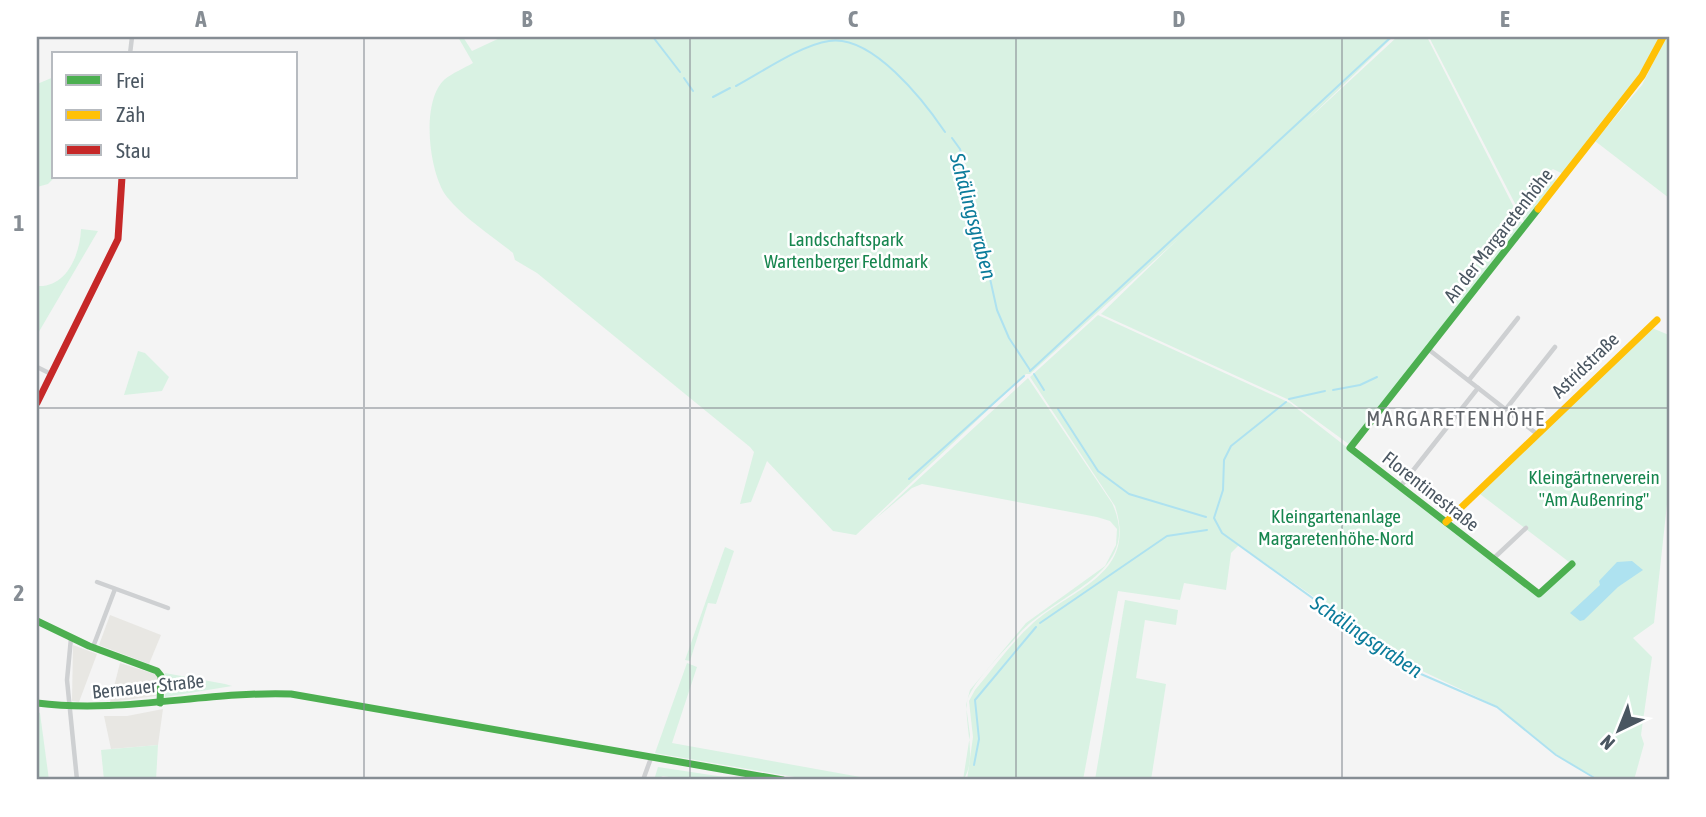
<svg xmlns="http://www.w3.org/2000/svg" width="1706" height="817" font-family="'Asap Condensed',sans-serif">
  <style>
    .commercial { fill: #e8e7e3 }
    .green { fill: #d9f2e3 }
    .water { fill: #aee2f0 }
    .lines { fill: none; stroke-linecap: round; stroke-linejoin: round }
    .stream { stroke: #aee2f0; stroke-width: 2 }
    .street { stroke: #ced0d2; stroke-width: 4.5 }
    .fast { stroke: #4caf50; stroke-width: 7 }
    .slow { stroke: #ffc107; stroke-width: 7 }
    .jam { stroke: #c62828; stroke-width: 7 }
    .grid { fill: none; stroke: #868d94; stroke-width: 2; stroke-opacity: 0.55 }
    .labels { text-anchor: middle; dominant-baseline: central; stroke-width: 5; stroke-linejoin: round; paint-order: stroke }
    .street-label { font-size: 19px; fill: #4a5661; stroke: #fff }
    .park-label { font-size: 19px; fill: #17864f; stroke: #fff }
    .water-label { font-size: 21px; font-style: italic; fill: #0c7c9b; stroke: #fff }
    .neighbourhood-label { font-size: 21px; letter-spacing: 2px; fill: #5f6368; stroke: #fff }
    .neatline { fill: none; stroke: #868d94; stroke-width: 2.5 }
    .grid-label { font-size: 23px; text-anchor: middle; font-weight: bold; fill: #868d94 }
  </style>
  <rect width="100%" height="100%" fill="#f4f4f4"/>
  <g class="commercial">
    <polygon points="110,615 161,635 149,664 99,645"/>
    <polygon points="73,645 97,654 79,702 72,701"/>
    <polygon points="120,663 158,675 156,696 110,702"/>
    <polygon points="163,709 158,745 111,749 104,716 127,716"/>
  </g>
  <g class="green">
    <path d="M458,37H463L472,51L502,37H1393L1303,124L1397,37H1427L1523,225L1350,445L1287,399L1101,314L1178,239L1030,374H1026L856,535L833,531L767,461L751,502L740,504L754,452L750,447L537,273L515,260L513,253C492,236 465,219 447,197C429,174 420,101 445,79C453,73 464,68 473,63Z"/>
    <polygon points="1429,37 1661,37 1641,74 1563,174 1553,169 1549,172 1557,181 1525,223"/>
    <polygon points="1666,37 1669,37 1669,198 1595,141 1642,85"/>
    <polygon points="54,77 55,177 48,184 37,187 37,84"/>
    <path d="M81,229L98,231L37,335V286C67,288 80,254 81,229Z"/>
    <path d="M1098,315L1290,403L1539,597L1573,565L1480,494L1652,328L1669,335V486L1654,623L1633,638L1652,657L1641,735L1644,744L1634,780H1600L1560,757L1496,706L1418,669L1239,545L1231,553L1226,590L1184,583L1180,600L1118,591L1083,780H967L973,737L969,701L975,690C993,669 1010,644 1031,625C1071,588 1138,576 1115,506L1030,377Z"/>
    <polygon points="138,351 145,353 169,377 162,391 124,395"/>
    <path d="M1028,378L1112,503C1145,574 1055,593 1019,634C1007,648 970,684 967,702C964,724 978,760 963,780L970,735L966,705L970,690L1026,623L1105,566L1116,545L1117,529L1110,521L1097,517L922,484L912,488L874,520Z"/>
    <polygon points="725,547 734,551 716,604 708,603 690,661 685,660"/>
    <polygon points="1125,600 1178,610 1176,625 1145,620 1136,678 1166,684 1151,780 1095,780"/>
    <polygon points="687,663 697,667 672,743 877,780 812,780 655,753"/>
    <polygon points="165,673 225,684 232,686 165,697"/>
    <polygon points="37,712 40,713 49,780 37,780"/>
    <polygon points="158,745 156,780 104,780 101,750"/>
    <polygon points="658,767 744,780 686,780 663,776 654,780"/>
  </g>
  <polygon class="water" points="1632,561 1643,570 1618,587 1584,620 1580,621 1570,613 1600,585 1599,581 1617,562"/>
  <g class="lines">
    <g class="stream">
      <polyline points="653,37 680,72"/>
      <polyline points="684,78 693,91"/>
      <path d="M736,86C762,72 801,45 829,41C872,34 924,101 945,132"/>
      <polyline points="713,97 730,88"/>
      <polyline points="952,138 960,149 966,171 997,310 1009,338 1030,370"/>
      <polyline points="1030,371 1391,37"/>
      <polyline points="1034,374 1044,390"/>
      <polyline points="1333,390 1360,385 1377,377"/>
      <polyline points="1289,399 1325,391"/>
      <polyline points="1286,402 1231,446 1224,460 1223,490 1214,518 1222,533 1414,671 1497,707 1556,755 1598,780"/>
      <polyline points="1058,409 1098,471 1129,494 1206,517"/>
      <polyline points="909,479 1024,376"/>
      <polyline points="1040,623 1167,536 1207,530"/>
      <polyline points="974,765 979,739 975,700 1036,627"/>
    </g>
    <g class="street">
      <polyline points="130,54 132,37"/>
      <polyline points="1428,349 1537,434"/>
      <polyline points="37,367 51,374"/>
      <polyline points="1469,380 1518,318"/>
      <polyline points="1506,409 1555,347"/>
      <polyline points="1400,487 1478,388"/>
      <polyline points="1494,558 1526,528"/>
      <polyline points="97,582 168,608"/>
      <polyline points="71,638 67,680 77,780"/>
      <polyline points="93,647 115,589"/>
      <polyline points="643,780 651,758"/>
    </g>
    <g class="fast">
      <polyline points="1538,209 1350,448 1539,594 1572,564"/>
      <polyline points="37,621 89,646 157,671 161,676 160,703"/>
      <path d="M37,703C122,714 206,691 291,694L783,780"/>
    </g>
    <g class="slow">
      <polyline points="1538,209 1642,76 1663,37"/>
      <polyline points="1446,522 1657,320"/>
    </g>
    <polyline class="jam" points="37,403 118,239 122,177"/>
  </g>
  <path class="grid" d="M364,37V780M690,37V780M1016,37V780M1342,37V780M37,408H1669"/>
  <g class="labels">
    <g class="street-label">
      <text transform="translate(1498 235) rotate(-52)">An der Margaretenhöhe</text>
      <text transform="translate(1585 365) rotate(-44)">Astridstraße</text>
      <text transform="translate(1431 491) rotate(38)">Florentinestraße</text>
      <text transform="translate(148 686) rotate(-6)">Bernauer Straße</text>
    </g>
    <g class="park-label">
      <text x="846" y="239">Landschaftspark<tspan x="846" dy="22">Wartenberger Feldmark</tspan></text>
      <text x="1594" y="477">Kleingärtnerverein<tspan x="1594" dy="22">"Am Außenring"</tspan></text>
      <text x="1336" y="516">Kleingartenanlage<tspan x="1336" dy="22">Margaretenhöhe-Nord</tspan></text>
    </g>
    <g class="water-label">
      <text transform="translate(974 216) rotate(75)">Schälingsgraben</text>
      <text transform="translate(1367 636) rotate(34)">Schälingsgraben</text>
    </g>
    <g class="neighbourhood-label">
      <text x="1456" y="418">MARGARETENHÖHE</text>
    </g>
  </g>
  <rect width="1706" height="817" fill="none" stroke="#ffffff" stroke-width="77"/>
  <rect x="52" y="52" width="245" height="126" fill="#ffffff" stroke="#b7bbc0" stroke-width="2"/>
  <rect x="66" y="75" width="35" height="10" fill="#4caf50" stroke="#b7bbc0" stroke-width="2"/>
  <text x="116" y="88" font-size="21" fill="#4a5661">Frei</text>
  <rect x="66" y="110" width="35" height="10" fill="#ffc107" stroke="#b7bbc0" stroke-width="2"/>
  <text x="116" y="122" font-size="21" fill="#4a5661">Zäh</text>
  <rect x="66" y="145" width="35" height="10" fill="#c62828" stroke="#b7bbc0" stroke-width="2"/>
  <text x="116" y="158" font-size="21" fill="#4a5661">Stau</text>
  <g transform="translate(1619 730) rotate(223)" stroke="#ffffff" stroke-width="5" paint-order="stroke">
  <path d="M0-5L12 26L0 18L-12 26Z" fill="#4a5661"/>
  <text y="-10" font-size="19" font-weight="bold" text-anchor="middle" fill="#4a5661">N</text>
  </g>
  <rect x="38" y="38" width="1630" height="740" class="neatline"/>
  <g class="grid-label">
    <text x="201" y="27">A</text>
    <text x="527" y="27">B</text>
    <text x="853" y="27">C</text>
    <text x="1179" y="27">D</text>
    <text x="1505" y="27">E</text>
    <text x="19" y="231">1</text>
    <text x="19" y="601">2</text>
  </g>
</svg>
